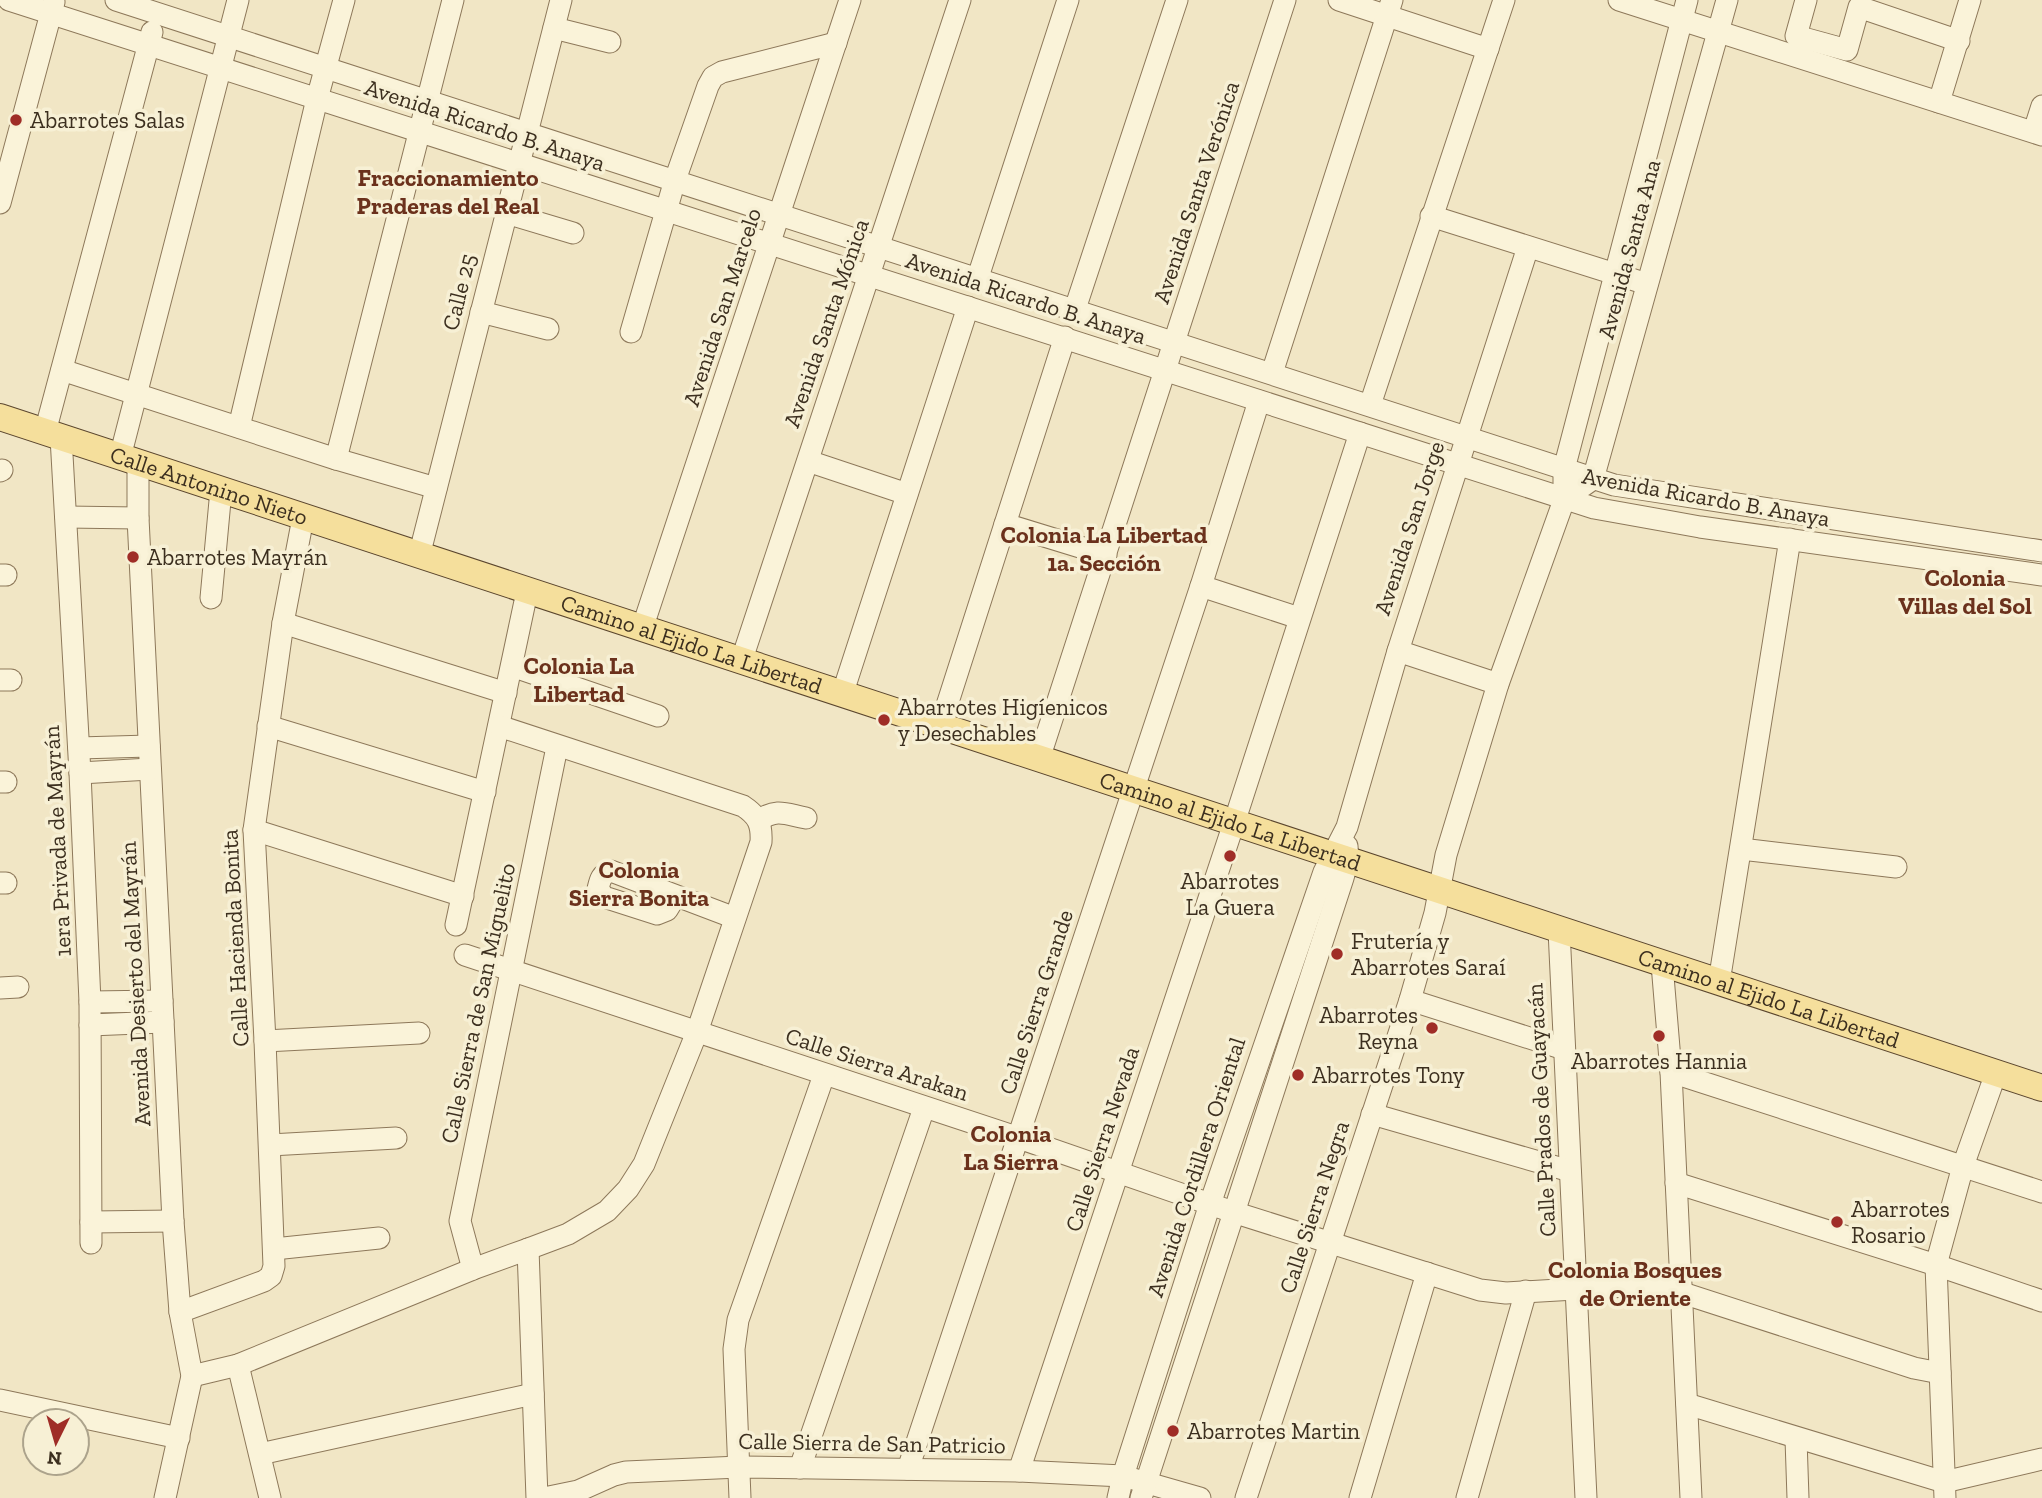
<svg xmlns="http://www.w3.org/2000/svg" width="2042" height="1498" font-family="'Zilla Slab',serif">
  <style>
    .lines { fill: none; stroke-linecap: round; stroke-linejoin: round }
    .minor-casing { stroke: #8d785a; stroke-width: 23 }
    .major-casing { stroke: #5b462e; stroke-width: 28 }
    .minor { stroke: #faf3d9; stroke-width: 21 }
    .major { stroke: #f5df9c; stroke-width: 26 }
    .poi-dot { fill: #9f2d27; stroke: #f7f0d5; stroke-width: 2.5 }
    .labels { text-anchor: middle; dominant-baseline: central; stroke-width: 7; stroke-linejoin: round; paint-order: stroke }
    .poi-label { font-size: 23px; fill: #3c2f1f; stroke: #f7f0d5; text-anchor: start }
    .street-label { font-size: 23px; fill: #3c2f1f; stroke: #f7f0d5 }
    .neighbourhood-label { font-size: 24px; font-weight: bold; fill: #6b311c; stroke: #f7f0d5 }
  </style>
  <rect width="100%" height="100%" fill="#f1e6c5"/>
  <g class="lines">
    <g class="minor-casing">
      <g id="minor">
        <polyline points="9,0 1594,508 1700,527 2042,575"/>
        <polyline points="116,0 1614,485 2042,551"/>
        <polyline points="1339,0 1488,49"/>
        <polyline points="1619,0 2042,135"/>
        <polyline points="1806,0 1796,36 1847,50 1859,7 1959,41"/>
        <polyline points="554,28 610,42"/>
        <polyline points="1939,102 1970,0"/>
        <polyline points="2034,131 2042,106"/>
        <polyline points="0,203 54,2"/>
        <polyline points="506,213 573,233"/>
        <polyline points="1431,216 1647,284"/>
        <polyline points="978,277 1068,0"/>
        <polyline points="1075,309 1177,0"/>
        <polyline points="481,312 548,329"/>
        <polyline points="631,332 675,180 708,86 713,77 722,72 836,43"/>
        <polyline points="62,370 336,459 436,488"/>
        <polyline points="1272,373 1392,0"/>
        <polyline points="1370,405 1504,0"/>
        <polyline points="239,427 317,99 344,0"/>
        <polyline points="45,432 152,32"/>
        <polyline points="61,437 80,773 90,1002 91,1243"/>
        <polyline points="120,457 238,0"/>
        <polyline points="336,459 453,0"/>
        <polyline points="808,461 907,494"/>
        <polyline points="138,463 138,518 173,1221 180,1312 192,1376 165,1498"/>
        <polyline points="0,471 2,470"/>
        <polyline points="1583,486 1593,479 1727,0"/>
        <polyline points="66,517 138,518"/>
        <polyline points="1005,524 1106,555"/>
        <polyline points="419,556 561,0"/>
        <polyline points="0,575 6,575"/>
        <polyline points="1201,586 1299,618"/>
        <polyline points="211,598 221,490"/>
        <polyline points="283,623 506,693"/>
        <polyline points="642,629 850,0"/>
        <polyline points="1398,651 1498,684"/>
        <polyline points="741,662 960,0"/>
        <polyline points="512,666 658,716"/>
        <polyline points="0,680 11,680"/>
        <polyline points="842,695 968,307"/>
        <polyline points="268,726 485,792"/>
        <polyline points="940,727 1065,337"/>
        <polyline points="79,748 149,746"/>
        <polyline points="1039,759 1285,0"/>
        <polyline points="80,773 150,769"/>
        <polyline points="0,782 6,782"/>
        <path d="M759,820C778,808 785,814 806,818"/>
        <polyline points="254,830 463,896"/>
        <polyline points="1741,849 1896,867"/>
        <polyline points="0,883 6,883"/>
        <path d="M675,897L667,910L657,914L604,897L598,889C600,880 601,874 611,871L735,918"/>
        <polyline points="456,925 527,592"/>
        <polyline points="1559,930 1586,1498"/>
        <polyline points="465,955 1019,1138 1233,1212 1480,1290 1506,1293 1644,1285 1664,1287 1914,1368 1940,1373"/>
        <polyline points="1662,964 1671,1072 1691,1498"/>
        <polyline points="1719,982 1790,539"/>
        <polyline points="0,988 18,987"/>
        <polyline points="1410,1000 1564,1049"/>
        <polyline points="90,1002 162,1001"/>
        <polyline points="90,1025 163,1022"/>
        <polyline points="265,1041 419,1033"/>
        <polyline points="1671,1072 2042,1192"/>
        <polyline points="1372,1114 1570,1171"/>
        <polyline points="270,1145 396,1138"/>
        <polyline points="1676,1183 1936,1265 2042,1301"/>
        <polyline points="91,1222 173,1221"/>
        <polyline points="274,1249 379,1238"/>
        <polyline points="528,1249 537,1498"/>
        <polyline points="473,1269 460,1221 557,747"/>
        <polyline points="180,1312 264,1281 271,1276 274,1266 265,1041 254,830 283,623 303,518"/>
        <polyline points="238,1365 270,1498"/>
        <path d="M192,1376L238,1365L473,1269L528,1249L568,1234L607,1211L628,1189L644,1164L697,1032L761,842C762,824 758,816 743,806L499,726"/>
        <polyline points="0,1400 179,1438"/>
        <polyline points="1687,1404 1944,1482 2042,1459"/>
        <polyline points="1796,1439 1798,1498"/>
        <polyline points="260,1454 533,1394"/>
        <polyline points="800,1468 924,1108"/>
        <polyline points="908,1469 1201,586 1259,401"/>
        <polyline points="1019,1471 1234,823 1360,433"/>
        <polyline points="544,1498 578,1491 614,1475 626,1472 739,1467 1019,1471 1123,1476 1200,1498"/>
        <polyline points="740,1498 734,1349 738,1320 824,1075"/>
        <polyline points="1118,1498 1123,1476 1210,1204 1324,872 1347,827 1398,651 1528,247"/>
        <polyline points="1141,1498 1343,878 1348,860 1347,846"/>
        <polyline points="1246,1498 1410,1000 1435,913 1446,855 1498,684 1564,500 1564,469 1687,0"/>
        <polyline points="1360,1498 1427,1273"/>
        <polyline points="1467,1498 1526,1291"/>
        <polyline points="1945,1498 1936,1265 1963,1166 1996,1073"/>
      </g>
    </g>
    <g class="major-casing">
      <g id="major">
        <path id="s1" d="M0,417L2042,1088"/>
      </g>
    </g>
    <use href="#minor" class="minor"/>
    <use href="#major" class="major"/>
  </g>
  <g class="poi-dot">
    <circle cx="16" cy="120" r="7"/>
    <circle cx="133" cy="557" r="7"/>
    <circle cx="884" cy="720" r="7"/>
    <circle cx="1230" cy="856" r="7"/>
    <circle cx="1337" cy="954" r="7"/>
    <circle cx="1432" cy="1028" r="7"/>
    <circle cx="1659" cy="1036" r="7"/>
    <circle cx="1298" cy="1075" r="7"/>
    <circle cx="1837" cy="1222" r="7"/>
    <circle cx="1173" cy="1431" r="7"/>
  </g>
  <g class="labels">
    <g class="poi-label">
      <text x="30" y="120">Abarrotes Salas</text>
      <text x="147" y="557">Abarrotes Mayrán</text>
      <text x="898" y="707">Abarrotes Higíenicos<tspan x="898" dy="26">y Desechables</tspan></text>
      <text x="1230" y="881" text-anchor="middle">Abarrotes<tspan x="1230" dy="26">La Guera</tspan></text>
      <text x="1351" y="941">Frutería y<tspan x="1351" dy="26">Abarrotes Saraí</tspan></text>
      <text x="1418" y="1015" text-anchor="end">Abarrotes<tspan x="1418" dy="26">Reyna</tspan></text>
      <text x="1659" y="1061" text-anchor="middle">Abarrotes Hannia</text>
      <text x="1312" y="1075">Abarrotes Tony</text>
      <text x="1851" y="1209">Abarrotes<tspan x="1851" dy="26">Rosario</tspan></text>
      <text x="1187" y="1431">Abarrotes Martin</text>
    </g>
    <g class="street-label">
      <text transform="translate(485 125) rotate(18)">Avenida Ricardo B. Anaya</text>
      <text transform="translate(1196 192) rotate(-72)">Avenida Santa Verónica</text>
      <text transform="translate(1629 249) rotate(-75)">Avenida Santa Ana</text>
      <text transform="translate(459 292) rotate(-76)">Calle 25</text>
      <text transform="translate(1026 298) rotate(18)">Avenida Ricardo B. Anaya</text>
      <text transform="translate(722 307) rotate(-72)">Avenida San Marcelo</text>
      <text transform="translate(826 323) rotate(-71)">Avenida Santa Mónica</text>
      <text stroke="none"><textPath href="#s1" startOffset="220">Calle Antonino Nieto</textPath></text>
      <text transform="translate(1706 497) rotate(10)">Avenida Ricardo B. Anaya</text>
      <text transform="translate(1409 528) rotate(-72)">Avenida San Jorge</text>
      <text stroke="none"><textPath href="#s1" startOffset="728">Camino al Ejido La Libertad</textPath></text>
      <text stroke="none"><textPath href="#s1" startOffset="1295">Camino al Ejido La Libertad</textPath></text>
      <text transform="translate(57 841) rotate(-93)">1era Privada de Mayrán</text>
      <text transform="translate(235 938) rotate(-93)">Calle Hacienda Bonita</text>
      <text transform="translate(135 984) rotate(-93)">Avenida Desierto del Mayrán</text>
      <text stroke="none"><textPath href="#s1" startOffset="1862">Camino al Ejido La Libertad</textPath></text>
      <text transform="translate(1036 1002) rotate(-72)">Calle Sierra Grande</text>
      <text transform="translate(478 1003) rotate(-78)">Calle Sierra de San Miguelito</text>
      <text transform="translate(877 1064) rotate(18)">Calle Sierra Arakan</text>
      <text transform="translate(1541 1110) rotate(-93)">Calle Prados de Guayacán</text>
      <text transform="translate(1102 1139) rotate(-72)">Calle Sierra Nevada</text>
      <text transform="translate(1196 1167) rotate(-72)">Avenida Cordillera Oriental</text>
      <text transform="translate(1314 1207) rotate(-72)">Calle Sierra Negra</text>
      <text transform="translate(872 1443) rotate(1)">Calle Sierra de San Patricio</text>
    </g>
    <g class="neighbourhood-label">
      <text x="448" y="177">Fraccionamiento<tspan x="448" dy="28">Praderas del Real</tspan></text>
      <text x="1104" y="534">Colonia La Libertad<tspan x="1104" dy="28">1a. Sección</tspan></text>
      <text x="1965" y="577">Colonia<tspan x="1965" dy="28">Villas del Sol</tspan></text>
      <text x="579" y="665">Colonia La<tspan x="579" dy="28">Libertad</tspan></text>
      <text x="639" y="869">Colonia<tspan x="639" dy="28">Sierra Bonita</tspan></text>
      <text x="1011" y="1133">Colonia<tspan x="1011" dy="28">La Sierra</tspan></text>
      <text x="1635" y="1269">Colonia Bosques<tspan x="1635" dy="28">de Oriente</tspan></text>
    </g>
  </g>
  <g transform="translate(56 1442) rotate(185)"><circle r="33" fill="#f7f0d5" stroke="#aca38c" stroke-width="2"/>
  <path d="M0-5L12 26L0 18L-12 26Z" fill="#9f2d27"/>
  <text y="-10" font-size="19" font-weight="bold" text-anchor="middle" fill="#3c2f1f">N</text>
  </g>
</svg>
